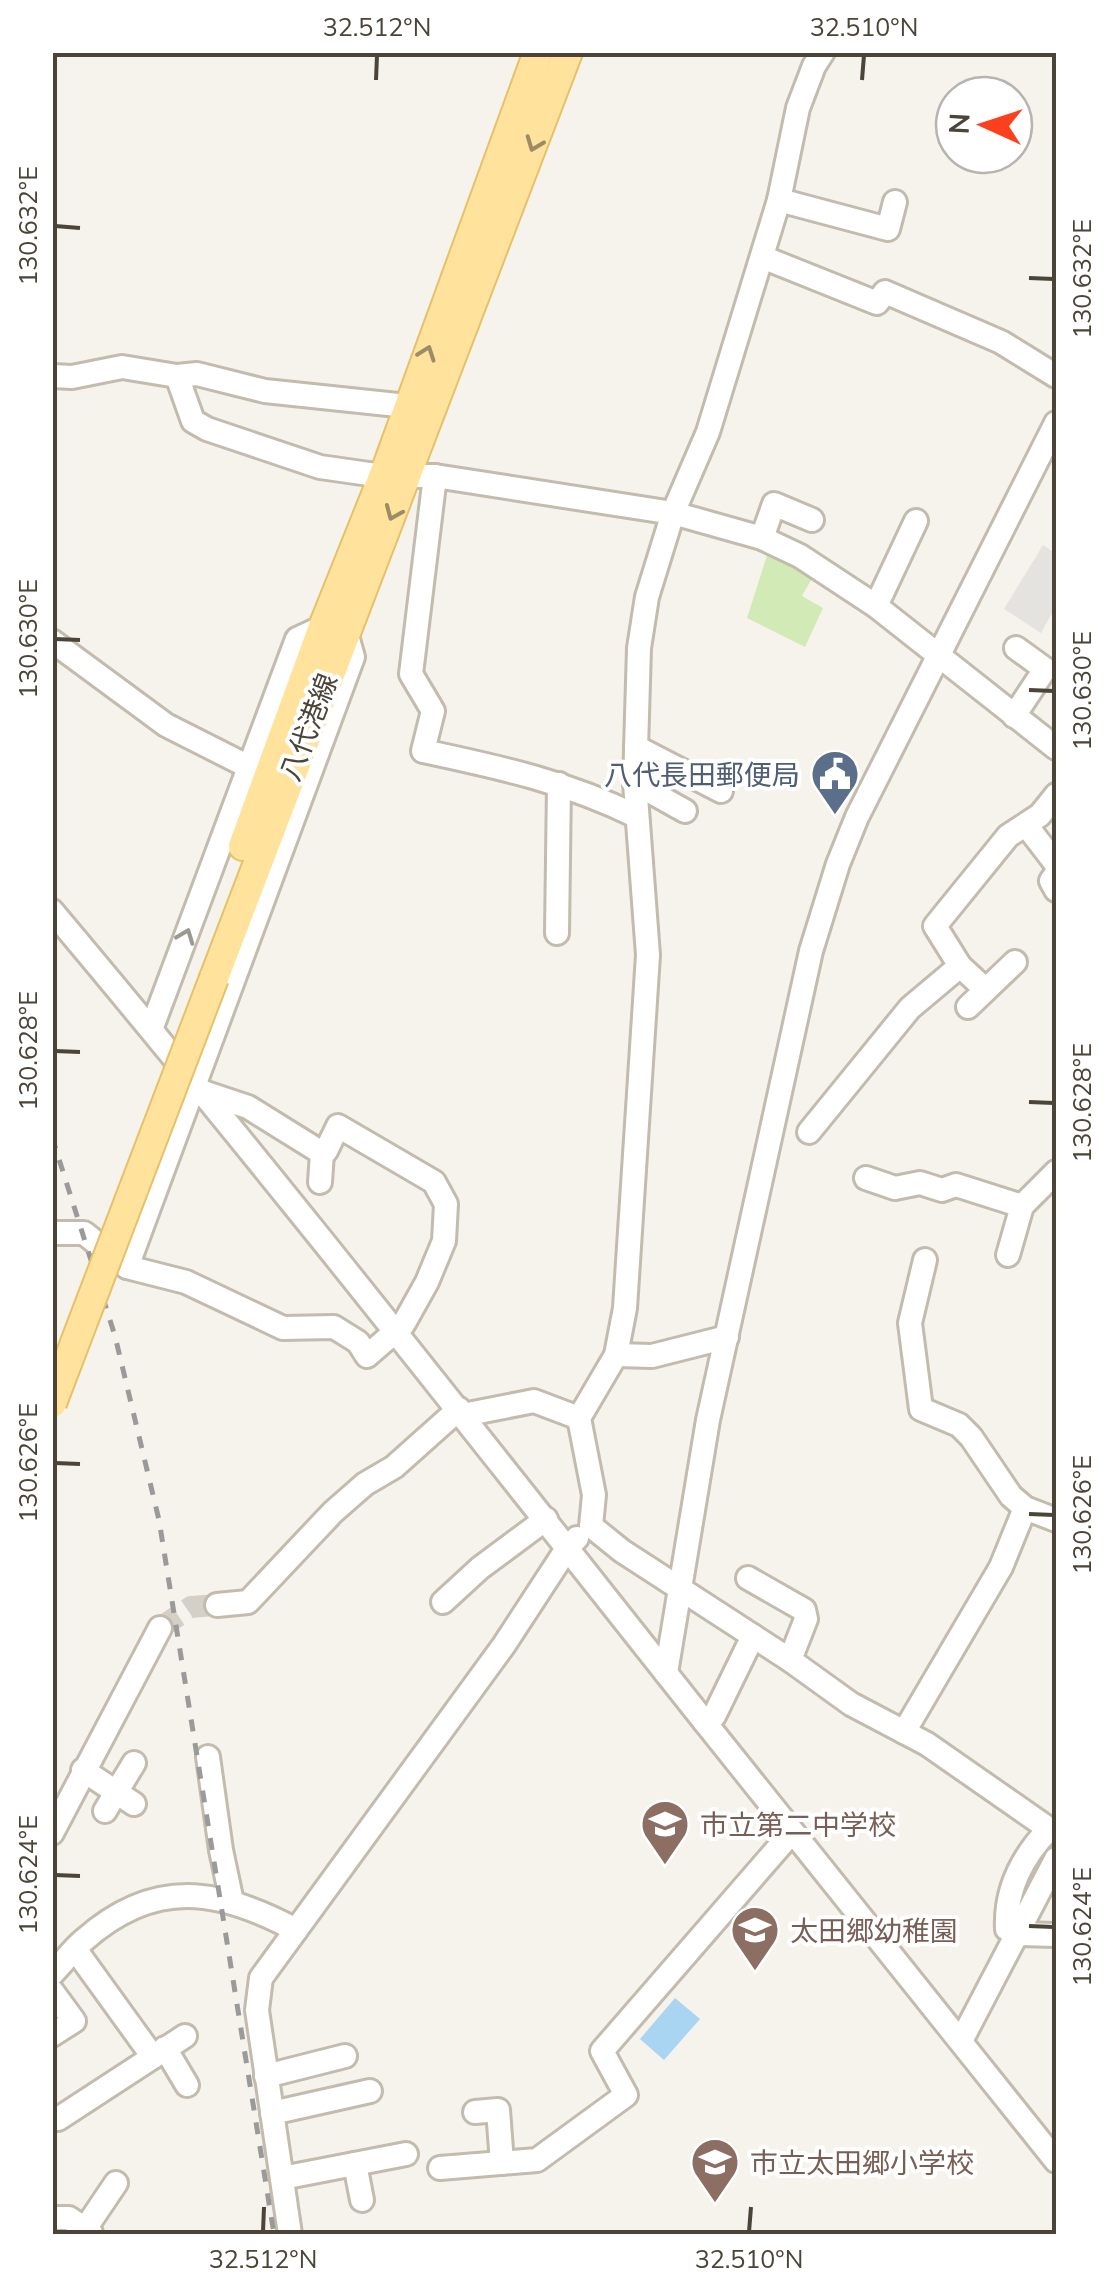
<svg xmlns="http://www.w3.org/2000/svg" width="1109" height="2287" font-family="Mulish,'Noto Sans JP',sans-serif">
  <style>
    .green { fill: #d2eab5 }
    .parking { fill: #e5e3e0 }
    .water { fill: #a9d4f2 }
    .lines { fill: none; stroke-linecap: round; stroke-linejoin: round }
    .minor-tunnel { stroke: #d4d0c8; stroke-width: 22; stroke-dasharray: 22 11; stroke-linecap: butt }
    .minor-casing { stroke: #c2bbae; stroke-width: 28 }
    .major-casing { stroke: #e6c16a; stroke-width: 32 }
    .minor { stroke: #fff; stroke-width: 22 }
    .major { stroke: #ffe39c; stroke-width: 28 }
    .rail { stroke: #9a9a9a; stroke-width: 5; stroke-dasharray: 12 12; stroke-linecap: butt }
    .major-bridge-casing { stroke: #e6c16a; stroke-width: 32; stroke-linecap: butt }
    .major-bridge { stroke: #ffe39c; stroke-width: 28 }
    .oneway { stroke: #9c8c66 }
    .oneway2 { stroke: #9c9892 }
    .ticks { fill: none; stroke: #4b4439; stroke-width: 4 }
    .labels { text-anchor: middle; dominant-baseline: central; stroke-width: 8; stroke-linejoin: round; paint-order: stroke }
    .street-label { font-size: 28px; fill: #4b4439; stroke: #fff }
    .service-label { font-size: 28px; fill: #4e5e75; stroke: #fff; text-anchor: end }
    .education-label { font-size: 28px; fill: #785e54; stroke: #fff; text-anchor: start }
    .neatline { fill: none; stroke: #4b4439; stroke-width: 4 }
    .ticks-label { font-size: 25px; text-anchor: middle; fill: #4b4439 }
  </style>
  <rect width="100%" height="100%" fill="#f6f3ec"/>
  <polygon class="green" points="769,549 815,573 802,596 823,608 805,647 747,618"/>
  <polygon class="parking" points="1043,545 1056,554 1056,606 1041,633 1004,609"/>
  <polygon class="water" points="675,1998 700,2019 664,2060 640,2039"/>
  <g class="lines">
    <polyline class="minor-tunnel" points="160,1628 191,1607 217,1605"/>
    <g class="minor-casing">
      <g id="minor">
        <polyline points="823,52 814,66 798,108 779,200 708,432 673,513 647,597 639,648 635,783 648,955 625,1308 616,1355 579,1418 594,1495 591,1526 622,1551 790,1660 851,1704 927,1744 1049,1829"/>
        <polyline points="779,200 888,229 895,202"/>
        <polyline points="762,257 877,303 885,292 1001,342 1056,376"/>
        <polyline points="52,376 72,377 122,367 177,376 193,421 207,429 320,467 383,476 435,476 673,513 762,538 800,556 876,606 1056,748"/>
        <polyline points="177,376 197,374 265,391 407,406"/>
        <path d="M435,476L411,674L433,711L423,751C502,768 564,781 636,816"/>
        <polyline points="762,538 774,504 812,520"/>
        <polyline points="876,606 916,521"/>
        <polyline points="52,641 166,725 249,767"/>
        <polyline points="1014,716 1045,669 1016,648"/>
        <polyline points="636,747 721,791"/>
        <polyline points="635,783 685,811"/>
        <polyline points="1026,825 1056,864"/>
        <polyline points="1056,874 1051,881 1056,890"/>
        <path d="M52,911C275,1176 488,1449 704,1721C820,1868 939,2014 1056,2161"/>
        <polyline points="557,933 559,784"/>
        <polyline points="985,989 960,966 935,926 1008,836 1040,815 1056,795"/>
        <polyline points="968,1007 1015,962"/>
        <polyline points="152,1027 297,639 323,627"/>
        <polyline points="809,1132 910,1008 960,966"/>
        <polyline points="866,1178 895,1188 920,1183 942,1190 956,1185 1022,1206"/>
        <polyline points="320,1182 322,1153"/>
        <polyline points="52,1233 84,1233 127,1267 186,1282 283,1328 334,1327 358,1342 367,1356 403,1325 427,1282 444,1241 446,1204 434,1182 338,1126 326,1151 322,1153 248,1107 203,1092"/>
        <polyline points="1008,1255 1022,1206 1056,1172"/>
        <polyline points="925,1260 910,1323 921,1409 959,1425 971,1437 1011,1496 1025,1508 1056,1520"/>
        <polyline points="127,1267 353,657 345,629"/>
        <polyline points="616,1355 652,1356 727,1337"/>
        <polyline points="463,1415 534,1401 579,1418"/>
        <polyline points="748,1578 804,1610 806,1619 790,1660"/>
        <polyline points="443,1602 480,1568 546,1519"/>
        <polyline points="217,1605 248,1602 333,1512 365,1484 394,1467 459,1409"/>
        <polyline points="666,1673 708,1420 811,951 838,864 857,817 1056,423"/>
        <polyline points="704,1721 714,1716 753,1636"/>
        <polyline points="904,1732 1001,1567 1025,1508"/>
        <polyline points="208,1757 221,1850 232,1902"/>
        <polyline points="83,1770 134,1804"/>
        <polyline points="105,1811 134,1763"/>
        <path d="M1056,1829H1049C1022,1857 1005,1889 1007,1929L1018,1934L1056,1935"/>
        <polyline points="52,1833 160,1628"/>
        <polyline points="75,1949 153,2057 185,2036"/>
        <path d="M52,1974C63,1963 72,1950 84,1940C154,1878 218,1888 296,1930"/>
        <polyline points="52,1991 74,2021 52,2035"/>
        <polyline points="961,2041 1056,1859"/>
        <polyline points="165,2048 187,2085"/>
        <polyline points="266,2076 345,2056"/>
        <polyline points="475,2112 498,2110 502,2163"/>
        <polyline points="272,2113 370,2091"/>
        <polyline points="58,2119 153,2057"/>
        <polyline points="355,2164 362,2200"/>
        <polyline points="440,2168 537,2160 626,2095 602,2051 792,1832"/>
        <polyline points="282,2178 406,2154"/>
        <polyline points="52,2218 69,2218 91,2233"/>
        <polyline points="85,2229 116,2183"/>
        <polyline points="290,2234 257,2010 261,1978 504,1645 568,1547 577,1538"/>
      </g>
    </g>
    <g class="major-casing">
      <g id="major">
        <polyline points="243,846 323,627 387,467 538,52"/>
        <path d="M214,978C330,669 452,362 568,52"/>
      </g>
    </g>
    <use href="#minor" class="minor"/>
    <use href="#major" class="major"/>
    <polyline class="rail" points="52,1137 115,1336 159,1520 274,2234"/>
    <g class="major-bridge-casing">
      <polyline id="major-bridge" points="52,1403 214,978"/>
    </g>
    <use href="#major-bridge" class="major-bridge"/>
  </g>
  <defs><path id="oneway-chevron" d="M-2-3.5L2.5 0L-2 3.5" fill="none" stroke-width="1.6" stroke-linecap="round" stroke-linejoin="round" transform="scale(2.5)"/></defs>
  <g class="oneway">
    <use href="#oneway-chevron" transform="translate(534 144) rotate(111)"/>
    <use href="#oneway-chevron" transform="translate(427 353) rotate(-70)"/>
    <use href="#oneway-chevron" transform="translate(393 513) rotate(113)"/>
  </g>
  <use class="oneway2" href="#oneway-chevron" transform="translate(186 936) rotate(-69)"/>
  <path class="ticks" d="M376,80L377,55M862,80L864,55M55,226L80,228M1029,278L1054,279M55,639L80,640M1029,690L1054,691M55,1051L80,1052M1029,1102L1054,1103M55,1463L80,1464M1029,1514L1054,1515M55,1875L80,1876M1029,1926L1054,1927M263,2232L264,2207M749,2232L751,2207"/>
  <defs>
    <g id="civic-pin" transform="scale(2.5)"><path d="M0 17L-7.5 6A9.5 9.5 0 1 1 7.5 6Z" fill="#5c6f8a" stroke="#fff"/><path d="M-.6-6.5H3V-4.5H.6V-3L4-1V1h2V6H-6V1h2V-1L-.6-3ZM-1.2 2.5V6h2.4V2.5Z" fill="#fff"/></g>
    <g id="school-pin" transform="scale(2.5)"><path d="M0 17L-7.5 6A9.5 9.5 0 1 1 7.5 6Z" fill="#8d6e63" stroke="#fff"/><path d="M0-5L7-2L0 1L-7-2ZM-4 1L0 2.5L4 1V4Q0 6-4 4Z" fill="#fff"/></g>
  </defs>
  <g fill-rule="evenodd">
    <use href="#civic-pin" x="835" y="774"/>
    <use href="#school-pin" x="665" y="1824"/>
    <use href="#school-pin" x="755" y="1930"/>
    <use href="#school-pin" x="715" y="2162"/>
  </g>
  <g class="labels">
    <g class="street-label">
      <text transform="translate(308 727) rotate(-69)">八代港線</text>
    </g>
    <g class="service-label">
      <text x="800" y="774">八代長田郵便局</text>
    </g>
    <g class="education-label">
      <text x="700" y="1824">市立第二中学校</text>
      <text x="790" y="1930">太田郷幼稚園</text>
      <text x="750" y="2162">市立太田郷小学校</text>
    </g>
  </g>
  <rect width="1109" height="2287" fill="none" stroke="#ffffff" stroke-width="110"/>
  <g transform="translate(984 125) rotate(273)"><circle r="48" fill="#ffffff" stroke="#b7b4b0" stroke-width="2.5"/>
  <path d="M0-8L18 38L0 25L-18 38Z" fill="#fc3f1d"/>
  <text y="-15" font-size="28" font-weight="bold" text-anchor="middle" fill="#4b4439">N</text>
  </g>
  <rect x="55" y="55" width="999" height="2177" class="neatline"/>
  <g class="ticks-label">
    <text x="377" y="36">32.512°N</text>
    <text x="864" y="36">32.510°N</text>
    <text transform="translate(28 226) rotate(-90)" y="9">130.632°E</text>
    <text transform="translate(1082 279) rotate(-90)" y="9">130.632°E</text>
    <text transform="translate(28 639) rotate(-90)" y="9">130.630°E</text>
    <text transform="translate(1082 691) rotate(-90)" y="9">130.630°E</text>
    <text transform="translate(28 1051) rotate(-90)" y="9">130.628°E</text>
    <text transform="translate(1082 1103) rotate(-90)" y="9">130.628°E</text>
    <text transform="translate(28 1463) rotate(-90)" y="9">130.626°E</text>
    <text transform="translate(1082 1515) rotate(-90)" y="9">130.626°E</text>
    <text transform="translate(28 1875) rotate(-90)" y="9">130.624°E</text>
    <text transform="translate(1082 1927) rotate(-90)" y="9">130.624°E</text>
    <text x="263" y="2268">32.512°N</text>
    <text x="749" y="2268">32.510°N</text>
  </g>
</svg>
